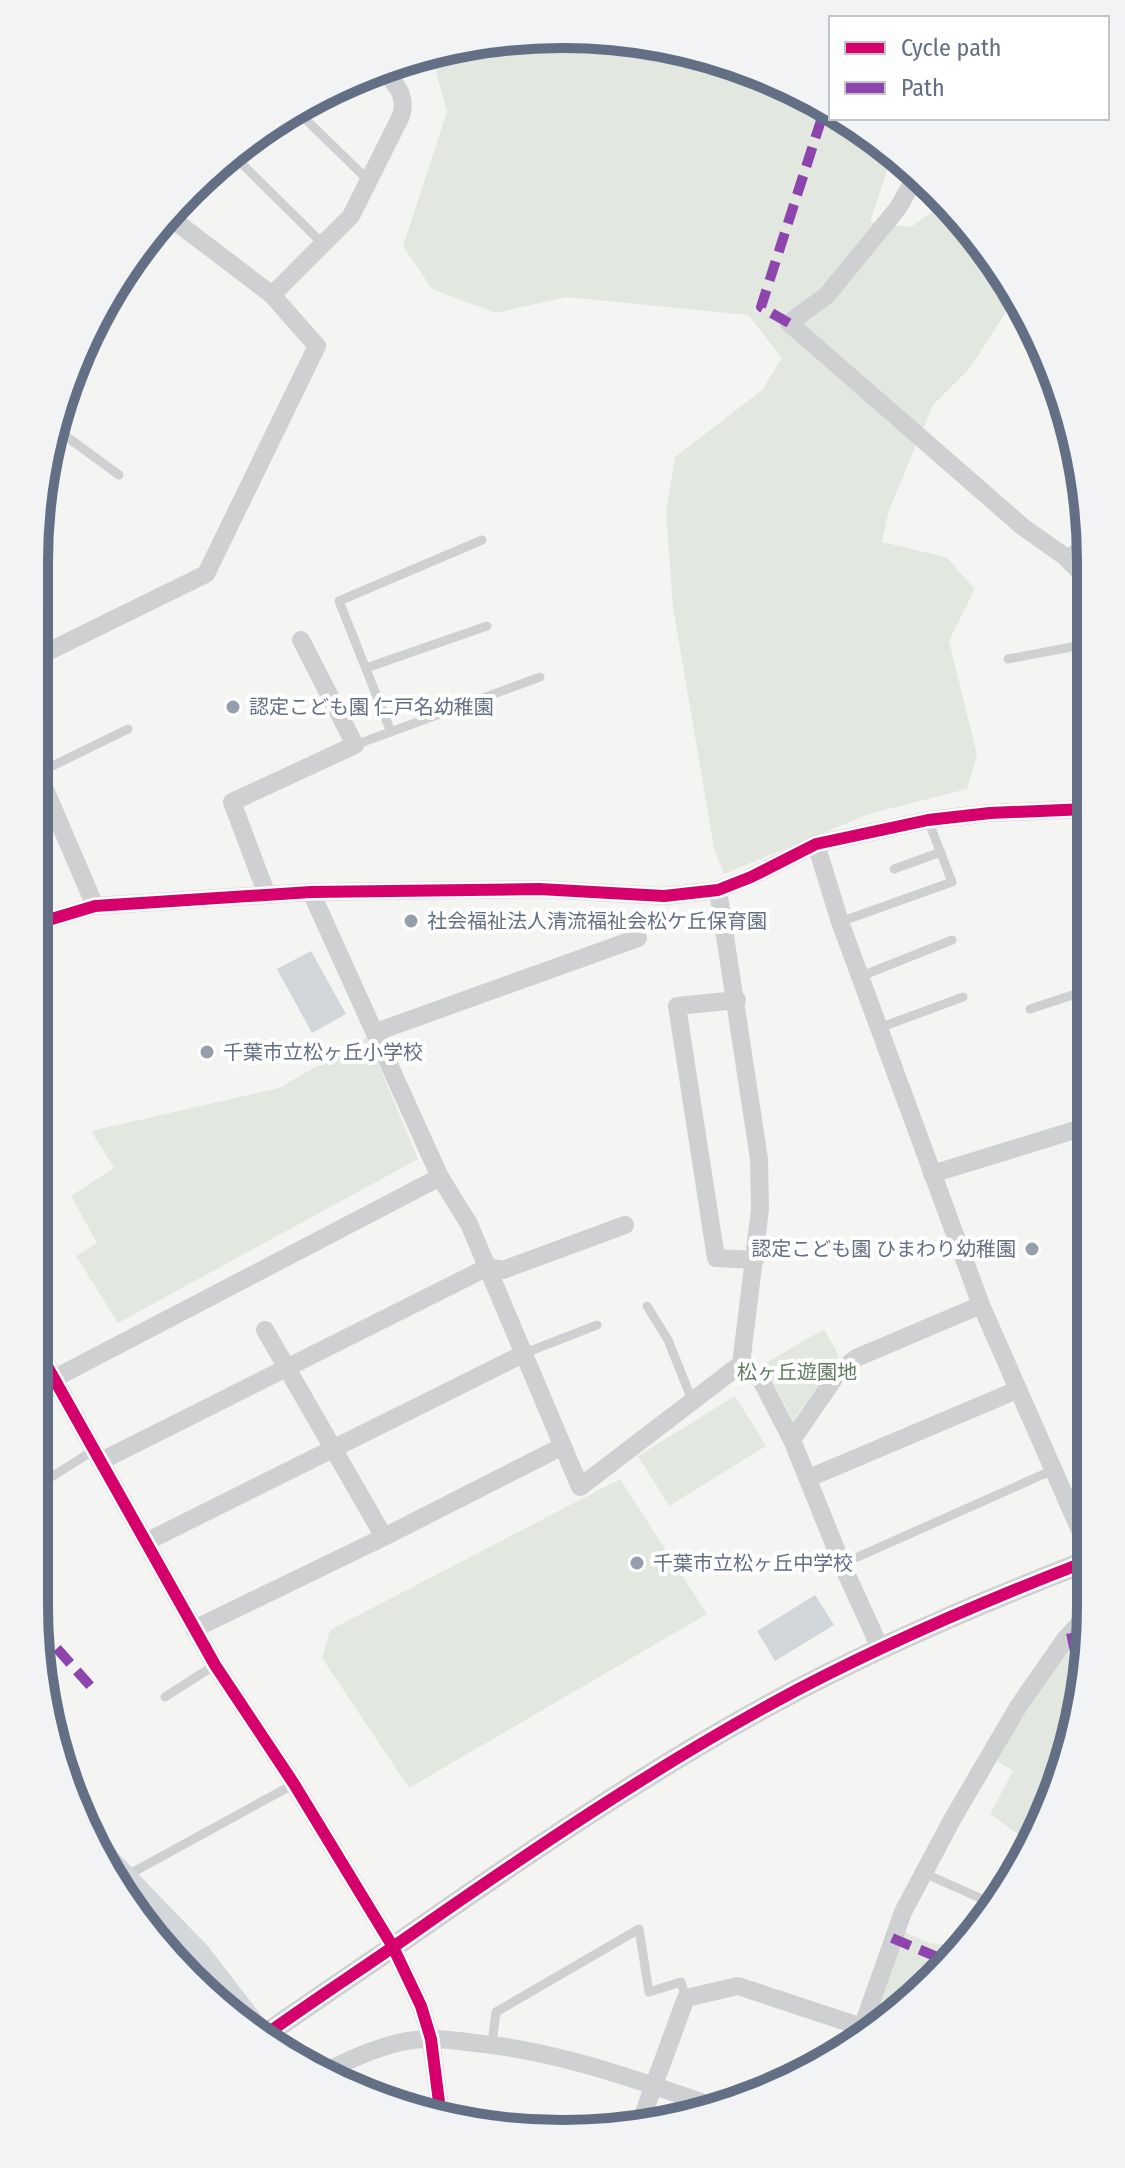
<svg xmlns="http://www.w3.org/2000/svg" width="1125" height="2168" font-family="'Fira Sans Condensed','Noto Sans JP',sans-serif">
  <style>
    .green { fill: #e2e8e0 }
    .water { fill: #d0d6da }
    .lines { fill: none; stroke-linecap: round; stroke-linejoin: round }
    .service { stroke: #cfd0d1; stroke-width: 9 }
    .minor { stroke: #cfd0d1; stroke-width: 18 }
    .tertiary { stroke: #cfd0d1; stroke-width: 22 }
    .primary { stroke: #d4d7da; stroke-width: 28 }
    .quiet { stroke: #8e44ad; stroke-width: 10; stroke-dasharray: 20 10; stroke-linecap: butt }
    .cycleway-casing { stroke: #fff; stroke-width: 17 }
    .cycleway { stroke: #d6006c; stroke-width: 12 }
    .poi-dot { fill: #959eab; stroke: #fff; stroke-width: 3 }
    .labels { text-anchor: middle; dominant-baseline: central; stroke-width: 8; stroke-linejoin: round; paint-order: stroke }
    .poi-label { font-size: 20px; fill: #626f85; stroke: #fff; text-anchor: start }
    .park-label { font-size: 20px; fill: #627b61; stroke: #fff }
    .rim { fill: none; stroke: #626f85; stroke-width: 10 }
  </style>
  <rect width="100%" height="100%" fill="#f4f5f2"/>
  <g class="green">
    <polygon points="598,35 700,52 797,89 831,112 831,118 840,118 893,153 870,222 911,227 945,202 982,241 1015,298 970,368 933,405 889,510 882,542 946,557 975,589 949,641 977,755 967,789 869,814 724,874 714,849 673,607 666,512 675,457 762,390 782,358 748,315 566,297 496,313 432,289 403,246 447,112 431,53 494,38"/>
    <polygon points="367,1037 418,1159 118,1323 76,1256 97,1243 71,1196 114,1168 91,1131 279,1088"/>
    <polygon points="824,1329 839,1356 793,1421 770,1375 759,1367"/>
    <polygon points="735,1396 766,1446 669,1506 638,1456"/>
    <polygon points="620,1479 707,1614 409,1788 322,1658 330,1630"/>
    <path d="M1090,1623V1640L1073,1742L1033,1845L990,1814L1013,1771L997,1761C1022,1712 1055,1665 1090,1623Z"/>
    <polygon points="903,1931 929,1943 960,1946 936,1980 882,2024 873,2021"/>
  </g>
  <g class="water">
    <polygon points="311,951 346,1014 312,1033 277,969"/>
    <polygon points="815,1595 834,1625 775,1661 757,1631"/>
  </g>
  <g class="lines">
    <g class="service">
      <polyline points="294,108 368,180"/>
      <polyline points="231,153 322,243"/>
      <polyline points="52,426 119,475"/>
      <polyline points="1064,556 1087,540"/>
      <polyline points="1008,659 1087,644"/>
      <polyline points="366,668 487,626"/>
      <polyline points="391,732 339,601 482,540"/>
      <polyline points="355,745 540,677"/>
      <polyline points="38,773 128,729"/>
      <polyline points="894,869 941,852"/>
      <polyline points="840,922 952,882 928,820"/>
      <polyline points="859,977 952,940"/>
      <polyline points="1030,1009 1088,990"/>
      <polyline points="879,1028 963,997"/>
      <polyline points="647,1306 668,1340 692,1400"/>
      <polyline points="525,1353 597,1325"/>
      <polyline points="34,1488 94,1450"/>
      <polyline points="842,1564 1053,1470"/>
      <polyline points="165,1697 215,1665"/>
      <polyline points="924,1873 991,1903"/>
      <polyline points="126,1876 294,1784"/>
      <polyline points="492,2044 496,2012 639,1929 649,1992 681,1982 686,1998"/>
    </g>
    <g class="minor">
      <polyline points="918,173 898,208 827,295 789,323 1023,527 1064,556 1087,579"/>
      <path d="M272,295L351,216L401,116C408,94 394,83 381,67"/>
      <polyline points="35,658 206,574 317,346 272,295 167,215"/>
      <polyline points="35,766 95,906"/>
      <polyline points="816,844 840,922 981,1305 1090,1553"/>
      <polyline points="718,890 759,1159 760,1209 741,1364 761,1380 792,1440 842,1564 881,1650"/>
      <polyline points="311,892 440,1177 469,1224 580,1487 741,1364"/>
      <polyline points="267,895 232,802 355,745 301,640"/>
      <polyline points="35,924 95,906 311,892 539,889 664,896 718,890 751,877 816,844 928,820 990,813 1087,809"/>
      <polyline points="737,1000 677,1006 716,1258 755,1260"/>
      <polyline points="376,1032 638,938"/>
      <polyline points="932,1174 1088,1126"/>
      <polyline points="265,1330 384,1537"/>
      <polyline points="34,1343 215,1665 294,1784 393,1947 421,2006 431,2039 441,2118"/>
      <polyline points="55,1378 440,1177"/>
      <polyline points="792,1440 838,1373 856,1358 981,1305"/>
      <polyline points="101,1461 488,1267 503,1270 625,1225"/>
      <polyline points="809,1478 1017,1390"/>
      <polyline points="146,1542 525,1353"/>
      <polyline points="194,1629 384,1537 563,1446"/>
      <polyline points="152,1935 167,1921"/>
      <polyline points="856,2045 903,1912 953,1818 1018,1707 1066,1638 1090,1612"/>
      <path d="M326,2071C352,2059 379,2046 407,2041C430,2037 452,2040 475,2043C557,2051 634,2079 713,2106"/>
      <polyline points="640,2123 686,1998 738,1986 862,2027"/>
    </g>
    <g class="tertiary">
      <polyline points="73,370 98,313"/>
      <path d="M261,2038C312,2001 365,1967 416,1931C531,1851 647,1772 769,1705C871,1649 981,1602 1090,1560"/>
    </g>
    <polyline class="primary" points="110,1865 197,1955 258,2034"/>
    <g class="quiet">
      <polyline points="789,323 761,307 825,108"/>
      <polyline points="37,1626 93,1689"/>
      <polyline points="1071,1633 1081,1680 1081,1693"/>
      <polyline points="892,1938 949,1962"/>
    </g>
    <g class="cycleway-casing">
      <g id="cycleway">
        <polyline points="35,924 95,906 311,892 539,889 664,896 718,890 751,877 816,844 928,820 990,813 1087,809"/>
        <polyline points="34,1343 215,1665 294,1784 393,1947 421,2006 431,2039 441,2118"/>
        <path d="M261,2038C312,2001 365,1967 416,1931C531,1851 647,1772 769,1705C871,1649 981,1602 1090,1560"/>
      </g>
    </g>
    <use href="#cycleway" class="cycleway"/>
  </g>
  <g class="poi-dot">
    <circle cx="233" cy="707" r="8"/>
    <circle cx="411" cy="921" r="8"/>
    <circle cx="207" cy="1052" r="8"/>
    <circle cx="1032" cy="1249" r="8"/>
    <circle cx="637" cy="1563" r="8"/>
  </g>
  <g class="labels">
    <g class="poi-label">
      <text x="249" y="707">認定こども園 仁戸名幼稚園</text>
      <text x="427" y="921">社会福祉法人清流福祉会松ケ丘保育園</text>
      <text x="223" y="1052">千葉市立松ヶ丘小学校</text>
      <text x="1016" y="1249" text-anchor="end">認定こども園 ひまわり幼稚園</text>
      <text x="653" y="1563">千葉市立松ヶ丘中学校</text>
    </g>
    <g class="park-label">
      <text x="797" y="1372">松ヶ丘遊園地</text>
    </g>
  </g>
  <path d="M0 0H1125V2168H0ZM562 48H563A514 514 0 0 1 1077 562V1606A514 514 0 0 1 563 2120H562A514 514 0 0 1 48 1606V562A514 514 0 0 1 562 48Z" fill="#f2f3f5" fill-rule="evenodd"/>
  <path class="rim" d="M562 48H563A514 514 0 0 1 1077 562V1606A514 514 0 0 1 563 2120H562A514 514 0 0 1 48 1606V562A514 514 0 0 1 562 48Z"/>
  <rect x="829" y="16" width="280" height="104" fill="#ffffff" stroke="#c0c5ce" stroke-width="2"/>
  <rect x="845" y="42" width="40" height="12" fill="#d6006c" stroke="#c0c5ce" stroke-width="2"/>
  <text x="901" y="56" font-size="24" fill="#626f85">Cycle path</text>
  <rect x="845" y="82" width="40" height="12" fill="#8e44ad" stroke="#c0c5ce" stroke-width="2"/>
  <text x="901" y="96" font-size="24" fill="#626f85">Path</text>
</svg>
